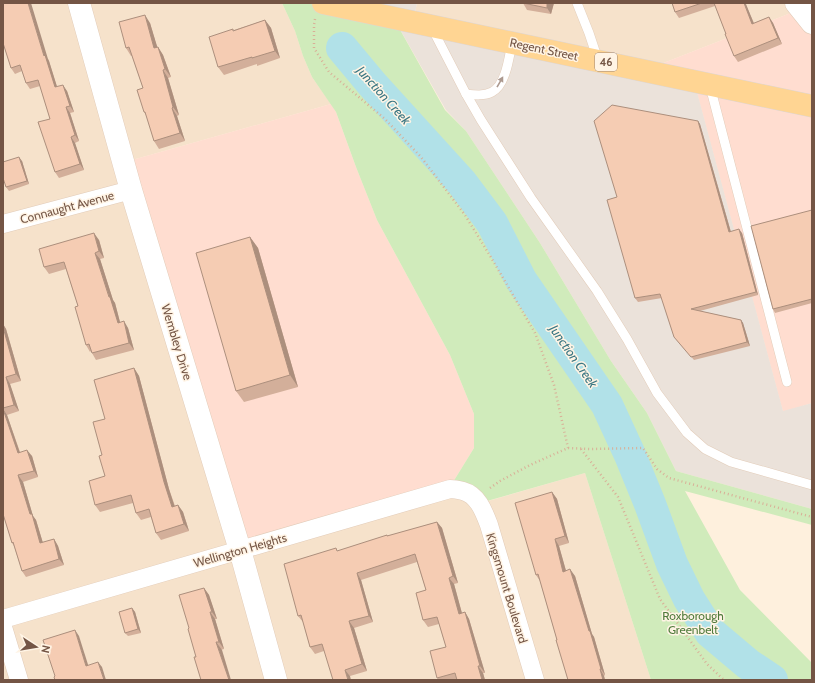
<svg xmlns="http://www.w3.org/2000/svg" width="815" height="683" font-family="Cabin,sans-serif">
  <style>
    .residential { fill: #f6e2cb }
    .commercial { fill: #ffddd0 }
    .industrial { fill: #ebe2da }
    .green { fill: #d0ebbb }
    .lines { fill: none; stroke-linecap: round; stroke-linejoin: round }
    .river { stroke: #b1e1e8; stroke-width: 32 }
    .service-casing { stroke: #e2ccb9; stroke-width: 10 }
    .minor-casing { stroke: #e2ccb9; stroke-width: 19 }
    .tertiary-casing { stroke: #e2ccb9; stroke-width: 23 }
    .primary-casing { stroke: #ded6d2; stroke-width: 23 }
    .path { stroke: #d9af97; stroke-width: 2.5; stroke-dasharray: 1 3; stroke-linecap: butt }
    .service { stroke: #fff; stroke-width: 9 }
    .minor { stroke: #fff; stroke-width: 18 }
    .tertiary { stroke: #fff; stroke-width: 22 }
    .primary { stroke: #ffd593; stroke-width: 22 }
    .wall { fill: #d3af9a }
    .shaded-wall { fill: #ac8f7d }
    .building { fill: #f5ccb3; stroke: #ac8f7d }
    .oneway { fill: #ac998f }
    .labels { text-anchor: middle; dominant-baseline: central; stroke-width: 3; stroke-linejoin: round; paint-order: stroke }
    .shield { fill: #fff4e5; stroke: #9e8575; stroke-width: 1 }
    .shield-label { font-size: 11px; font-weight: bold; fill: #745545 }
    .street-label { font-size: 12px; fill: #745545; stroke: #fff4e5 }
    .park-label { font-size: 12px; fill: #507b3c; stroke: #fff4e5 }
    .water-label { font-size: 13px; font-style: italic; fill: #3b7783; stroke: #fff4e5 }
  </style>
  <rect width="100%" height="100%" fill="#fef0dd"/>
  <g class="residential">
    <polygon points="3,3 282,3 295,31 303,56 312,77 331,104 125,162 450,487 481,503 585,473 651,680 3,680"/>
    <polygon points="417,3 796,3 801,9 643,71 413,23"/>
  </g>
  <g class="commercial">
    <polygon points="801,9 812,23 812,403 783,412 694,82 643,71"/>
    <polygon points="331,104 336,112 356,167 377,220 450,355 474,414 474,448 450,487 241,549 125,162"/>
  </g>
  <polygon class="industrial" points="331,3 417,3 413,23 694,81 783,411 812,403 812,509 676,471 647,413 611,361 540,243 466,131 446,110 394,19"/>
  <polygon class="green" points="282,3 331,3 394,19 445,110 466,131 540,243 611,361 647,413 676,471 812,509 812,525 685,491 740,590 812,663 812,680 651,680 585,473 480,503 450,487 474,448 474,414 450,355 377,220 356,167 336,112 312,77 303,56 295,31"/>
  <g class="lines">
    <polyline class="river" points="342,48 372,84 462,183 492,223 521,280 607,405 630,455 650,504 672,564 689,599 710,632 748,664 772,680"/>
    <g class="service-casing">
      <g id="service">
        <polyline points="577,3 589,33 598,60"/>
        <polyline points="432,28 466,94 481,120 531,198 597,291 627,339 657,393 687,433 705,449 731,462 812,485"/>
        <polyline points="710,86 787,382"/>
        <path d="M466,94C475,95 484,96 492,92C506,85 509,57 512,43"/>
      </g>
    </g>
    <g class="minor-casing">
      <g id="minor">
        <polyline points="3,224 131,190"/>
        <path d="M3,619L450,489C454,489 459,490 463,491C478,495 484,512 489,525L535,680"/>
        <polyline points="3,627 19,680"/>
      </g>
    </g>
    <g class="tertiary-casing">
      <g id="tertiary">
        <polyline points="79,3 131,190 240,550 276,680"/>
        <polyline points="796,3 812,23"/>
      </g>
    </g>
    <g class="primary-casing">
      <polyline id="primary" points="323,3 812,106"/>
    </g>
    <g class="path">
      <polyline points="315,19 314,25 314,48 329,72 385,119 421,157 465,215 492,259 535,333 554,385 568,448"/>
      <polyline points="581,449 618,497 660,599 707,664 724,680"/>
      <polyline points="490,488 500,481 530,465 568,448 590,449 643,448 657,469 669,478 812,517"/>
    </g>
    <use href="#service" class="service"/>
    <use href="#minor" class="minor"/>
    <use href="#tertiary" class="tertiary"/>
    <use href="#primary" class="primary"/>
  </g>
  <g class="wall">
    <polygon points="523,3 554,3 551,14 527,10"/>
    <polygon points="672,3 745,3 754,23 769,17 773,23 782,44 738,62 734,56 726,34 715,6 679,18 675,12"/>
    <polygon points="265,20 271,28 280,58 257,66 257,64 224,75 218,67 234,30"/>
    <polygon points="150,23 157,47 158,47 163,55 171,77 168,78 179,115 177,116 185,141 159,149 154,141 147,117 144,112 143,88 132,56 131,56 126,48"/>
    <polygon points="3,43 48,59 49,61 57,87 67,91 74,112 70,113 79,141 75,143 84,170 59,178 55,172 50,119 40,86 30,89 26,83 22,71 15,74 11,68"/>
    <polygon points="698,121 700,124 731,232 742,233 758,295 700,311 741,320 743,323 750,346 694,360 674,337 662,298 638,302 635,298 617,197"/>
    <polygon points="22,161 29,184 9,191 6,187"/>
    <polygon points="812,210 812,303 775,313 773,309"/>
    <polygon points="250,237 258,248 298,387 244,402 236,391"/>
    <polygon points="99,240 104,258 100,259 113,300 115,303 120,322 128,328 134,350 96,360 92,353 91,351 90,352 86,345 78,306 66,269 49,274 44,267"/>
    <polygon points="3,324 6,329 21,381 10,384 19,411 7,415 20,452 32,456 38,477 23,482 33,516 36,520 43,543 54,539 58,546 64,565 26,577 22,571 14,546 12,543 3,514"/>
    <polygon points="134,368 139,376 169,489 175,506 178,505 183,512 189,531 161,540 156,533 151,517 141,520 136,513 133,503 100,512 95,505 105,476 102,455 105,419"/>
    <polygon points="552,492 557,499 569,543 559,546 566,571 575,576 592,634 594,637 605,675 604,676 605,680 568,680 557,640 540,581 536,575"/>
    <polygon points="437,522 442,528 458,583 454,584 462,613 465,612 469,619 485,673 483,673 485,680 439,680 437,678 446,647 439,624 428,627 423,620 426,590 417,562 361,580 373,622 354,628 367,671 350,676 324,651 315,654 310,647 303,622 298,616 338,551"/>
    <polygon points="204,588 209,595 217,619 215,619 224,649 196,657 189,628"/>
    <polygon points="132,608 135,612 141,633 128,636 125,633"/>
  </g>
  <g class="shaded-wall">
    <polygon points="28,3 31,3 48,59 49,61 59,93 55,87 44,56"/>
    <polygon points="547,3 554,3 551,14 547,8"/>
    <polygon points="744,3 745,3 746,4 756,29 752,24"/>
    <polygon points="145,15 150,23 160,56 154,48"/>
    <polygon points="769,17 773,23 782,44 778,38"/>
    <polygon points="265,20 271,28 280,58 275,51"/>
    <polygon points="158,47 163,55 171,77 165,69"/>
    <polygon points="163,70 168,78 179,115 173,107"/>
    <polygon points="63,85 67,91 74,112 70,106"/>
    <polygon points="66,107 70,113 79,141 75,135"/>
    <polygon points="172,108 177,116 185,141 180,133"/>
    <polygon points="698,121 700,124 732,236 729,232"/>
    <polygon points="71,137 75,143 84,170 80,164"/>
    <polygon points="19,157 22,161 29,184 27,181"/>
    <polygon points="739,229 742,233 758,295 756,292"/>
    <polygon points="94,233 99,240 104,258 99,251"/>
    <polygon points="250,237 258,248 298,387 290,375"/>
    <polygon points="95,253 100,259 113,300 115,303 122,330 118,323"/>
    <polygon points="741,320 743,323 750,346 747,342"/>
    <polygon points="124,321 128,328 134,350 129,343"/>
    <polygon points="3,324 6,329 21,381 16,374 3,327"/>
    <polygon points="134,368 139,376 169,489 177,514 172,507 164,482"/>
    <polygon points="6,377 10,384 19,411 14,405"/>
    <polygon points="3,409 7,415 22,459 18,453"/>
    <polygon points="27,450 32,456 38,477 34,471"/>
    <polygon points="18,475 23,482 33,516 36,520 45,550 40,543 30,514"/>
    <polygon points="552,492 557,499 569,543 565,536"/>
    <polygon points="178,505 183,512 189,531 184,524"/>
    <polygon points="437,522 442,528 458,583 453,576"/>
    <polygon points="54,539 58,546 64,565 59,559"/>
    <polygon points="555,539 559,546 568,578 563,572"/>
    <polygon points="570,569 575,576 592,634 594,637 605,675 601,669 589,631"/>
    <polygon points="357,573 361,580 373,622 369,616"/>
    <polygon points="449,578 454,584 464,621 459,614"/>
    <polygon points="204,588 209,595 217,619 212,612"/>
    <polygon points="132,608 135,612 141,633 138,629"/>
    <polygon points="210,612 215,619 224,649 219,642"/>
    <polygon points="465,612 469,619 485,673 480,666"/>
    <polygon points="349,621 354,628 367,671 362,664"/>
    <polygon points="75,630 79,636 90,671 86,666"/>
    <polygon points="216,642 222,650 231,680 229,680"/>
    <polygon points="98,662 102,667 106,680 104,680"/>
    <polygon points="478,666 483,673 485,680 482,680"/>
    <polygon points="600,669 604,676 605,680 603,680"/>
    <polygon points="345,670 350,676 351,680 348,680"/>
  </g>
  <g class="building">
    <polygon points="3,3 28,3 44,56 45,55 55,87 63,85 70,106 66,107 75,135 71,137 80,164 55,172 38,122 50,119 38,80 26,83 20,65 11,68 3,43"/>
    <polygon points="523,3 547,3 547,8"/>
    <polygon points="672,3 702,3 675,12"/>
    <polygon points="714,3 744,3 752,24 769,17 778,38 734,56 725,34 726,34"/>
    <polygon points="145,15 154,48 158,47 165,69 163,70 173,107 172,108 180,133 154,141 145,112 144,112 137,90 143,88 129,47 126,48 119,22"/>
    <polygon points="265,20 275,51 252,58 252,57 218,67 209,37 233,29 233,31"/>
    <polygon points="612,105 698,121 729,232 739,229 756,292 691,309 741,320 747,342 691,357 674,337 660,294 635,298 607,200 617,197 594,121"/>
    <polygon points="19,157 27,181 6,187 3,178 3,162"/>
    <polygon points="812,210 812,299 773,309 751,226"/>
    <polygon points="94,233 99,251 95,253 109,297 110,297 118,323 124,321 129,343 92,353 89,344 86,345 75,307 78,306 64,262 44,267 39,249"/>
    <polygon points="250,237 290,375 236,391 196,253"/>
    <polygon points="3,327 16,374 6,377 14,405 3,408"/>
    <polygon points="134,368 164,482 172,507 178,505 184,524 156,533 149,509 136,513 131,495 95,505 89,481 105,476 99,456 102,455 93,422 105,419 94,380"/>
    <polygon points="3,409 18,453 27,450 34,471 18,475 30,514 32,514 40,543 54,539 59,559 22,571 13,542 12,543 3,514"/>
    <polygon points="552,492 565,536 555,539 563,572 570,569 589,631 590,631 601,669 600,669 603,680 568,680 556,640 557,640 538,574 536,575 515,503"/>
    <polygon points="437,522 453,576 449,578 459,614 465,612 480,666 478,666 482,680 457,680 455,673 437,678 430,651 446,647 437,617 423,620 416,593 426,590 415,554 357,573 369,616 349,621 362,664 345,670 348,680 333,680 322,644 310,647 301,615 298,616 284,564 336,548 337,551 387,535 387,536"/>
    <polygon points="204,588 212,612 210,612 219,642 216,642 229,680 201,680 194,657 196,657 188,629 189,628 179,595"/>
    <polygon points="132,608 138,629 125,633 119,612"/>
    <polygon points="75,630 86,666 98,662 104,680 55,680 54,677 55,676 43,640"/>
  </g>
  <defs><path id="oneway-solid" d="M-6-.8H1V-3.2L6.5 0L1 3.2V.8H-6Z"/></defs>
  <use class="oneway" href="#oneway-solid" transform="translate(500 82) rotate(-60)"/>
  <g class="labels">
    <rect class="shield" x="595" y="53" width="22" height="18" rx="3"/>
    <g class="shield-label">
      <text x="606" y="62">46</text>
    </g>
    <g class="street-label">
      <text transform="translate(544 49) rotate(12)">Regent Street</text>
      <text transform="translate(67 207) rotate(-15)">Connaught Avenue</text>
      <text transform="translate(177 342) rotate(73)">Wembley Drive</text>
      <text transform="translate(240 550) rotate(-16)">Wellington Heights</text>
      <text transform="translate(507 588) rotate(73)">Kingsmount Boulevard</text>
    </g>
    <g class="park-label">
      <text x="693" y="615">Roxborough<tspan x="693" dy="14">Greenbelt</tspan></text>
    </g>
    <g class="water-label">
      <text transform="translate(384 95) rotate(48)">Junction Creek</text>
      <text transform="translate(574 356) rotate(55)">Junction Creek</text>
    </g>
  </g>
  <rect width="815" height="683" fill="none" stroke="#745545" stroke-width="8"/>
  <g transform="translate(36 647) rotate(102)" stroke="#fff4e5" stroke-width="3" paint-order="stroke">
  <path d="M0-3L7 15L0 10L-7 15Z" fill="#745545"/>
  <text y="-6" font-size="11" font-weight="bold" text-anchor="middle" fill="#745545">N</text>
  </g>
</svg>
